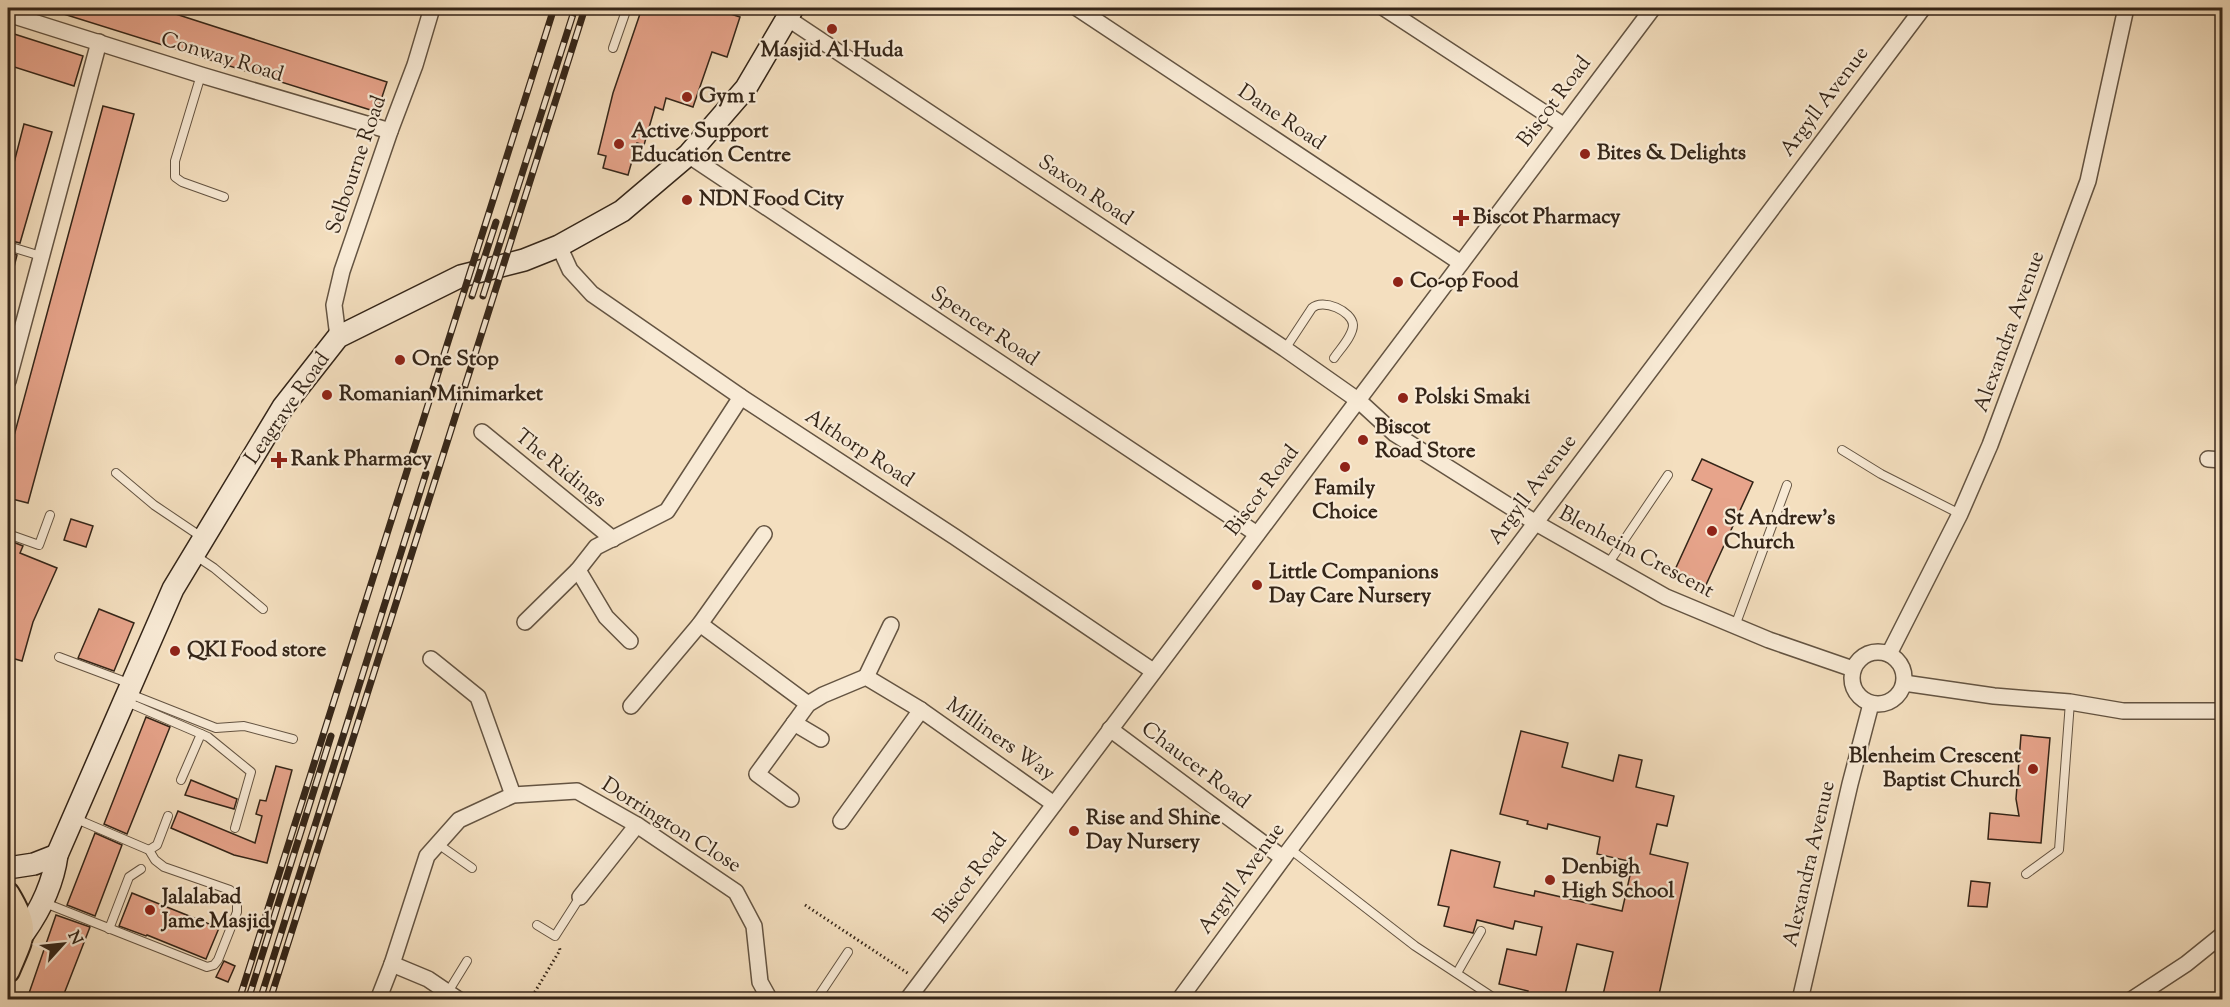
<svg xmlns="http://www.w3.org/2000/svg" width="2230" height="1007" font-family="'Sorts Mill Goudy',serif">
  <style>
    .building { fill: #e7a48b; stroke: #342518; stroke-width: 1.5 }
    .lines { fill: none; stroke-linecap: round; stroke-linejoin: round }
    .service-casing { stroke: #645442; stroke-width: 10 }
    .minor-casing { stroke: #645442; stroke-width: 18 }
    .secondary-casing { stroke: #342518; stroke-width: 24 }
    .primary-casing { stroke: #342518; stroke-width: 26 }
    .path { stroke: #342518; stroke-width: 3; stroke-dasharray: 1.5 3; stroke-linecap: butt }
    .service { stroke: #f8ead5; stroke-width: 8 }
    .minor { stroke: #f8ead5; stroke-width: 15 }
    .secondary { stroke: #f8ead5; stroke-width: 21 }
    .primary { stroke: #f4dfbf; stroke-width: 22 }
    .rail-casing { stroke: #342518; stroke-width: 7 }
    .rail { stroke: #f8ead5; stroke-width: 4.5; stroke-dasharray: 14; stroke-linecap: butt }
    .poi-dot { fill: #8f2418; stroke: #f8ead5; stroke-width: 2 }
    .labels { text-anchor: middle; dominant-baseline: central; stroke-width: 4.5; stroke-linejoin: round; paint-order: stroke }
    .poi-label { font-size: 21px; font-weight: bold; fill: #342518; stroke: #f8ead5; text-anchor: start }
    .street-label { font-size: 21px; fill: #342518; stroke: #f8ead5 }
  </style>
  <rect width="100%" height="100%" fill="#f4dfbf"/>
  <filter id="stains"><feTurbulence type="fractalNoise" baseFrequency=".00333" numOctaves="4"/><feColorMatrix values="0 0 0 0 .2 0 0 0 0 .09 0 0 0 0 .02 0 0 0 .5 -.17"/></filter>
  <radialGradient id="worn" r=".72"><stop offset=".6" stop-color="#630" stop-opacity="0"/><stop offset="1" stop-color="#630" stop-opacity=".3"/></radialGradient>
  <g class="building">
    <polygon points="55,8 157,8 387,82 377,112 54,11"/>
    <polygon points="642,8 712,8 740,17 727,57 712,52 693,107 666,98 663,110 655,107 644,145 637,143 628,175 603,168 606,156 598,154 613,93"/>
    <polygon points="8,32 83,56 74,86 8,65"/>
    <polygon points="103,106 134,114 28,503 8,498 8,458"/>
    <polygon points="24,124 52,132 20,243 8,240 8,186"/>
    <polygon points="8,252 17,255 12,275 8,274"/>
    <polygon points="1702,459 1753,482 1705,587 1674,572 1712,489 1692,480"/>
    <polygon points="71,519 93,526 86,547 64,540"/>
    <polygon points="8,540 23,546 20,553 57,568 33,622 22,661 8,657"/>
    <polygon points="99,609 134,623 114,671 78,658"/>
    <polygon points="146,717 170,727 127,834 104,824"/>
    <polygon points="1521,731 1568,743 1562,767 1613,781 1619,755 1642,760 1636,787 1674,796 1667,826 1657,824 1650,854 1688,863 1658,999 1602,999 1613,952 1577,944 1564,999 1526,999 1528,991 1499,984 1507,949 1536,955 1542,927 1515,921 1513,929 1477,920 1473,933 1444,926 1449,907 1438,905 1451,850 1500,862 1494,887 1534,896 1535,891 1622,911 1633,862 1597,854 1600,837 1548,824 1547,829 1527,824 1528,821 1500,814"/>
    <polygon points="2021,735 2050,738 2041,843 1988,839 1990,813 2019,816 2016,799"/>
    <polygon points="276,766 292,770 267,863 234,855 171,828 178,811 255,843 262,816 256,814 260,800 266,801"/>
    <polygon points="191,780 237,799 234,809 185,795"/>
    <polygon points="95,833 122,845 95,916 67,905"/>
    <polygon points="1971,881 1990,883 1987,907 1968,906"/>
    <polygon points="132,893 219,928 206,959 147,935 146,936 119,926"/>
    <polygon points="56,915 90,927 62,999 27,999"/>
    <polygon points="224,961 235,966 228,982 216,977"/>
  </g>
  <g class="lines">
    <g class="service-casing">
      <g id="service">
        <polyline points="613,48 627,8"/>
        <polyline points="201,75 175,161 175,177 182,182 224,197"/>
        <polyline points="8,246 41,256"/>
        <path d="M1285,349L1312,308C1323,298 1352,311 1353,325C1353,336 1340,349 1334,358"/>
        <polyline points="1842,450 1881,474 1960,514"/>
        <polyline points="116,473 154,505 203,538"/>
        <polyline points="8,534 39,545 50,515"/>
        <polyline points="196,556 214,568 263,609"/>
        <polyline points="1608,564 1668,475"/>
        <polyline points="1735,626 1787,485"/>
        <polyline points="59,657 131,684"/>
        <polyline points="130,694 216,728 244,726 293,739"/>
        <polyline points="127,702 208,737 251,772 235,828"/>
        <polyline points="181,780 201,734"/>
        <polyline points="438,844 472,868"/>
        <polyline points="1290,849 1415,946 1491,996 1492,1000"/>
        <polyline points="149,850 157,845 168,816"/>
        <polyline points="2026,874 2059,850 2070,702"/>
        <polyline points="45,903 207,967 214,965 218,960 237,912 237,899 230,890 164,867 155,860 149,850 74,818"/>
        <polyline points="537,925 555,936 580,897"/>
        <polyline points="109,929 129,877 141,869"/>
        <polyline points="1457,973 1481,931"/>
        <polyline points="448,992 467,961"/>
        <polyline points="816,1000 848,952"/>
      </g>
    </g>
    <g class="minor-casing">
      <g id="minor">
        <polyline points="1077,8 1461,263"/>
        <polyline points="1384,8 1563,125"/>
        <polyline points="8,14 201,75 390,131"/>
        <polyline points="787,18 1285,349 1359,401 1395,434 1536,523 1666,597 1769,640 1853,669"/>
        <polyline points="688,155 1257,534"/>
        <polyline points="559,246 570,270 592,294 741,397 955,537 1153,671"/>
        <polyline points="338,337 334,305 342,271 390,131 415,65 432,8"/>
        <polyline points="8,381 99,42"/>
        <polyline points="482,432 613,539"/>
        <polyline points="2208,459 2222,460"/>
        <polyline points="578,570 606,617 630,641"/>
        <polyline points="525,622 578,570 596,547 667,511 741,397"/>
        <polyline points="700,624 808,704"/>
        <circle cx="1878" cy="678" r="26"/>
        <polyline points="1889,654 1960,514 1990,445 2088,181 2126,8"/>
        <polyline points="431,659 478,697 513,795"/>
        <polyline points="866,677 891,625"/>
        <polyline points="1904,683 1994,696 2070,702 2123,711 2222,711"/>
        <polyline points="631,706 700,624 764,534"/>
        <polyline points="794,723 821,739"/>
        <polyline points="1110,729 1283,858"/>
        <polyline points="791,799 757,774 808,704 823,695 866,677 921,710 1054,804"/>
        <polyline points="841,821 921,710"/>
        <polyline points="580,897 637,825"/>
        <polyline points="392,964 428,979 459,1000"/>
        <polyline points="378,1000 392,964 427,856 459,820 513,795 577,791 637,825 736,892 754,926 760,982 770,1000"/>
        <polyline points="907,1000 1653,8"/>
        <polyline points="1179,1000 1290,849 1923,8"/>
        <polyline points="1800,1000 1850,784 1871,704"/>
        <polyline points="2131,1000 2186,964 2222,935"/>
      </g>
    </g>
    <g class="secondary-casing">
      <g id="secondary">
        <polyline points="8,868 34,864 57,855"/>
        <path d="M24,933C41,909 53,885 57,855L173,589L283,407L338,337L461,276L524,260L559,246L622,211L688,155L746,88L793,8"/>
      </g>
    </g>
    <g class="primary-casing">
      <path id="primary" d="M8,894C30,930 23,935 8,971"/>
    </g>
    <g class="path">
      <polyline points="805,905 909,974"/>
      <polyline points="530,1000 560,950 559,946"/>
    </g>
    <use href="#service" class="service"/>
    <use href="#minor" class="minor"/>
    <use href="#secondary" class="secondary"/>
    <use href="#primary" class="primary"/>
    <g class="rail-casing">
      <g id="rail">
        <polyline points="472,296 496,222"/>
        <polyline points="483,296 575,8"/>
        <polyline points="239,1000 554,8"/>
        <polyline points="248,1000 331,736"/>
        <polyline points="260,1000 426,473"/>
        <polyline points="270,1000 585,8"/>
      </g>
    </g>
    <use href="#rail" class="rail"/>
  </g>
  <g class="poi-dot">
    <circle cx="832" cy="29" r="6"/>
    <circle cx="687" cy="97" r="6"/>
    <circle cx="619" cy="144" r="6"/>
    <circle cx="1585" cy="154" r="6"/>
    <circle cx="687" cy="200" r="6"/>
    <path d="M1458 209h6v6h6v6h-6v6h-6v-6h-6v-6h6z"/>
    <circle cx="1398" cy="282" r="6"/>
    <circle cx="400" cy="360" r="6"/>
    <circle cx="327" cy="395" r="6"/>
    <circle cx="1403" cy="398" r="6"/>
    <circle cx="1363" cy="440" r="6"/>
    <path d="M276 451h6v6h6v6h-6v6h-6v-6h-6v-6h6z"/>
    <circle cx="1345" cy="467" r="6"/>
    <circle cx="1712" cy="531" r="6"/>
    <circle cx="1257" cy="585" r="6"/>
    <circle cx="175" cy="651" r="6"/>
    <circle cx="2033" cy="769" r="6"/>
    <circle cx="1074" cy="831" r="6"/>
    <circle cx="1550" cy="880" r="6"/>
    <circle cx="150" cy="910" r="6"/>
  </g>
  <g class="labels">
    <g class="poi-label">
      <text x="832" y="51" text-anchor="middle">Masjid Al Huda</text>
      <text x="699" y="97">Gym 1</text>
      <text x="631" y="132">Active Support<tspan x="631" dy="24">Education Centre</tspan></text>
      <text x="1597" y="154">Bites &amp; Delights</text>
      <text x="699" y="200">NDN Food City</text>
      <text x="1473" y="218">Biscot Pharmacy</text>
      <text x="1410" y="282">Co-op Food</text>
      <text x="412" y="360">One Stop</text>
      <text x="339" y="395">Romanian Minimarket</text>
      <text x="1415" y="398">Polski Smaki</text>
      <text x="1375" y="428">Biscot<tspan x="1375" dy="24">Road Store</tspan></text>
      <text x="291" y="460">Rank Pharmacy</text>
      <text x="1345" y="489" text-anchor="middle">Family<tspan x="1345" dy="24">Choice</tspan></text>
      <text x="1724" y="519">St Andrew's<tspan x="1724" dy="24">Church</tspan></text>
      <text x="1269" y="573">Little Companions<tspan x="1269" dy="24">Day Care Nursery</tspan></text>
      <text x="187" y="651">QKI Food store</text>
      <text x="2021" y="757" text-anchor="end">Blenheim Crescent<tspan x="2021" dy="24">Baptist Church</tspan></text>
      <text x="1086" y="819">Rise and Shine<tspan x="1086" dy="24">Day Nursery</tspan></text>
      <text x="1562" y="868">Denbigh<tspan x="1562" dy="24">High School</tspan></text>
      <text x="162" y="898">Jalalabad<tspan x="162" dy="24">Jame Masjid</tspan></text>
    </g>
    <g class="street-label">
      <text transform="translate(222 58) rotate(17)">Conway Road</text>
      <text transform="translate(1555 102) rotate(-53)">Biscot Road</text>
      <text transform="translate(1825 102) rotate(-53)">Argyll Avenue</text>
      <text transform="translate(1281 118) rotate(34)">Dane Road</text>
      <text transform="translate(357 165) rotate(-71)">Selbourne Road</text>
      <text transform="translate(1085 191) rotate(34)">Saxon Road</text>
      <text transform="translate(984 327) rotate(34)">Spencer Road</text>
      <text transform="translate(2010 332) rotate(-70)">Alexandra Avenue</text>
      <text transform="translate(288 409) rotate(-55)">Leagrave Road</text>
      <text transform="translate(859 449) rotate(33)">Althorp Road</text>
      <text transform="translate(560 469) rotate(39)">The Ridings</text>
      <text transform="translate(1533 490) rotate(-53)">Argyll Avenue</text>
      <text transform="translate(1263 491) rotate(-53)">Biscot Road</text>
      <text transform="translate(1636 553) rotate(28)">Blenheim Crescent</text>
      <text transform="translate(1000 740) rotate(35)">Milliners Way</text>
      <text transform="translate(1195 766) rotate(37)">Chaucer Road</text>
      <text transform="translate(671 826) rotate(32)">Dorrington Close</text>
      <text transform="translate(1810 864) rotate(-77)">Alexandra Avenue</text>
      <text transform="translate(971 879) rotate(-53)">Biscot Road</text>
      <text transform="translate(1242 879) rotate(-54)">Argyll Avenue</text>
    </g>
  </g>
  <rect width="2230" height="1007" fill="none" stroke="#f4dfbf" stroke-width="30"/>
  <rect x="9" y="9" width="2212" height="989" fill="none" stroke="#342518" stroke-width="3"/>
  <rect x="15" y="15" width="2200" height="977" fill="none" stroke="#342518" stroke-width="1.5"/>
  <g transform="translate(63 944) rotate(63)" stroke="#f8ead5" stroke-width="4.5" paint-order="stroke">
  <path d="M0-4.5L10 22L0 15L-10 22Z" fill="#342518"/>
  <text y="-9" font-size="16" font-weight="bold" text-anchor="middle" fill="#342518">N</text>
  </g>
  <rect width="100%" height="100%" filter="url(#stains)"/>
  <rect width="100%" height="100%" fill="url(#worn)"/>
</svg>
